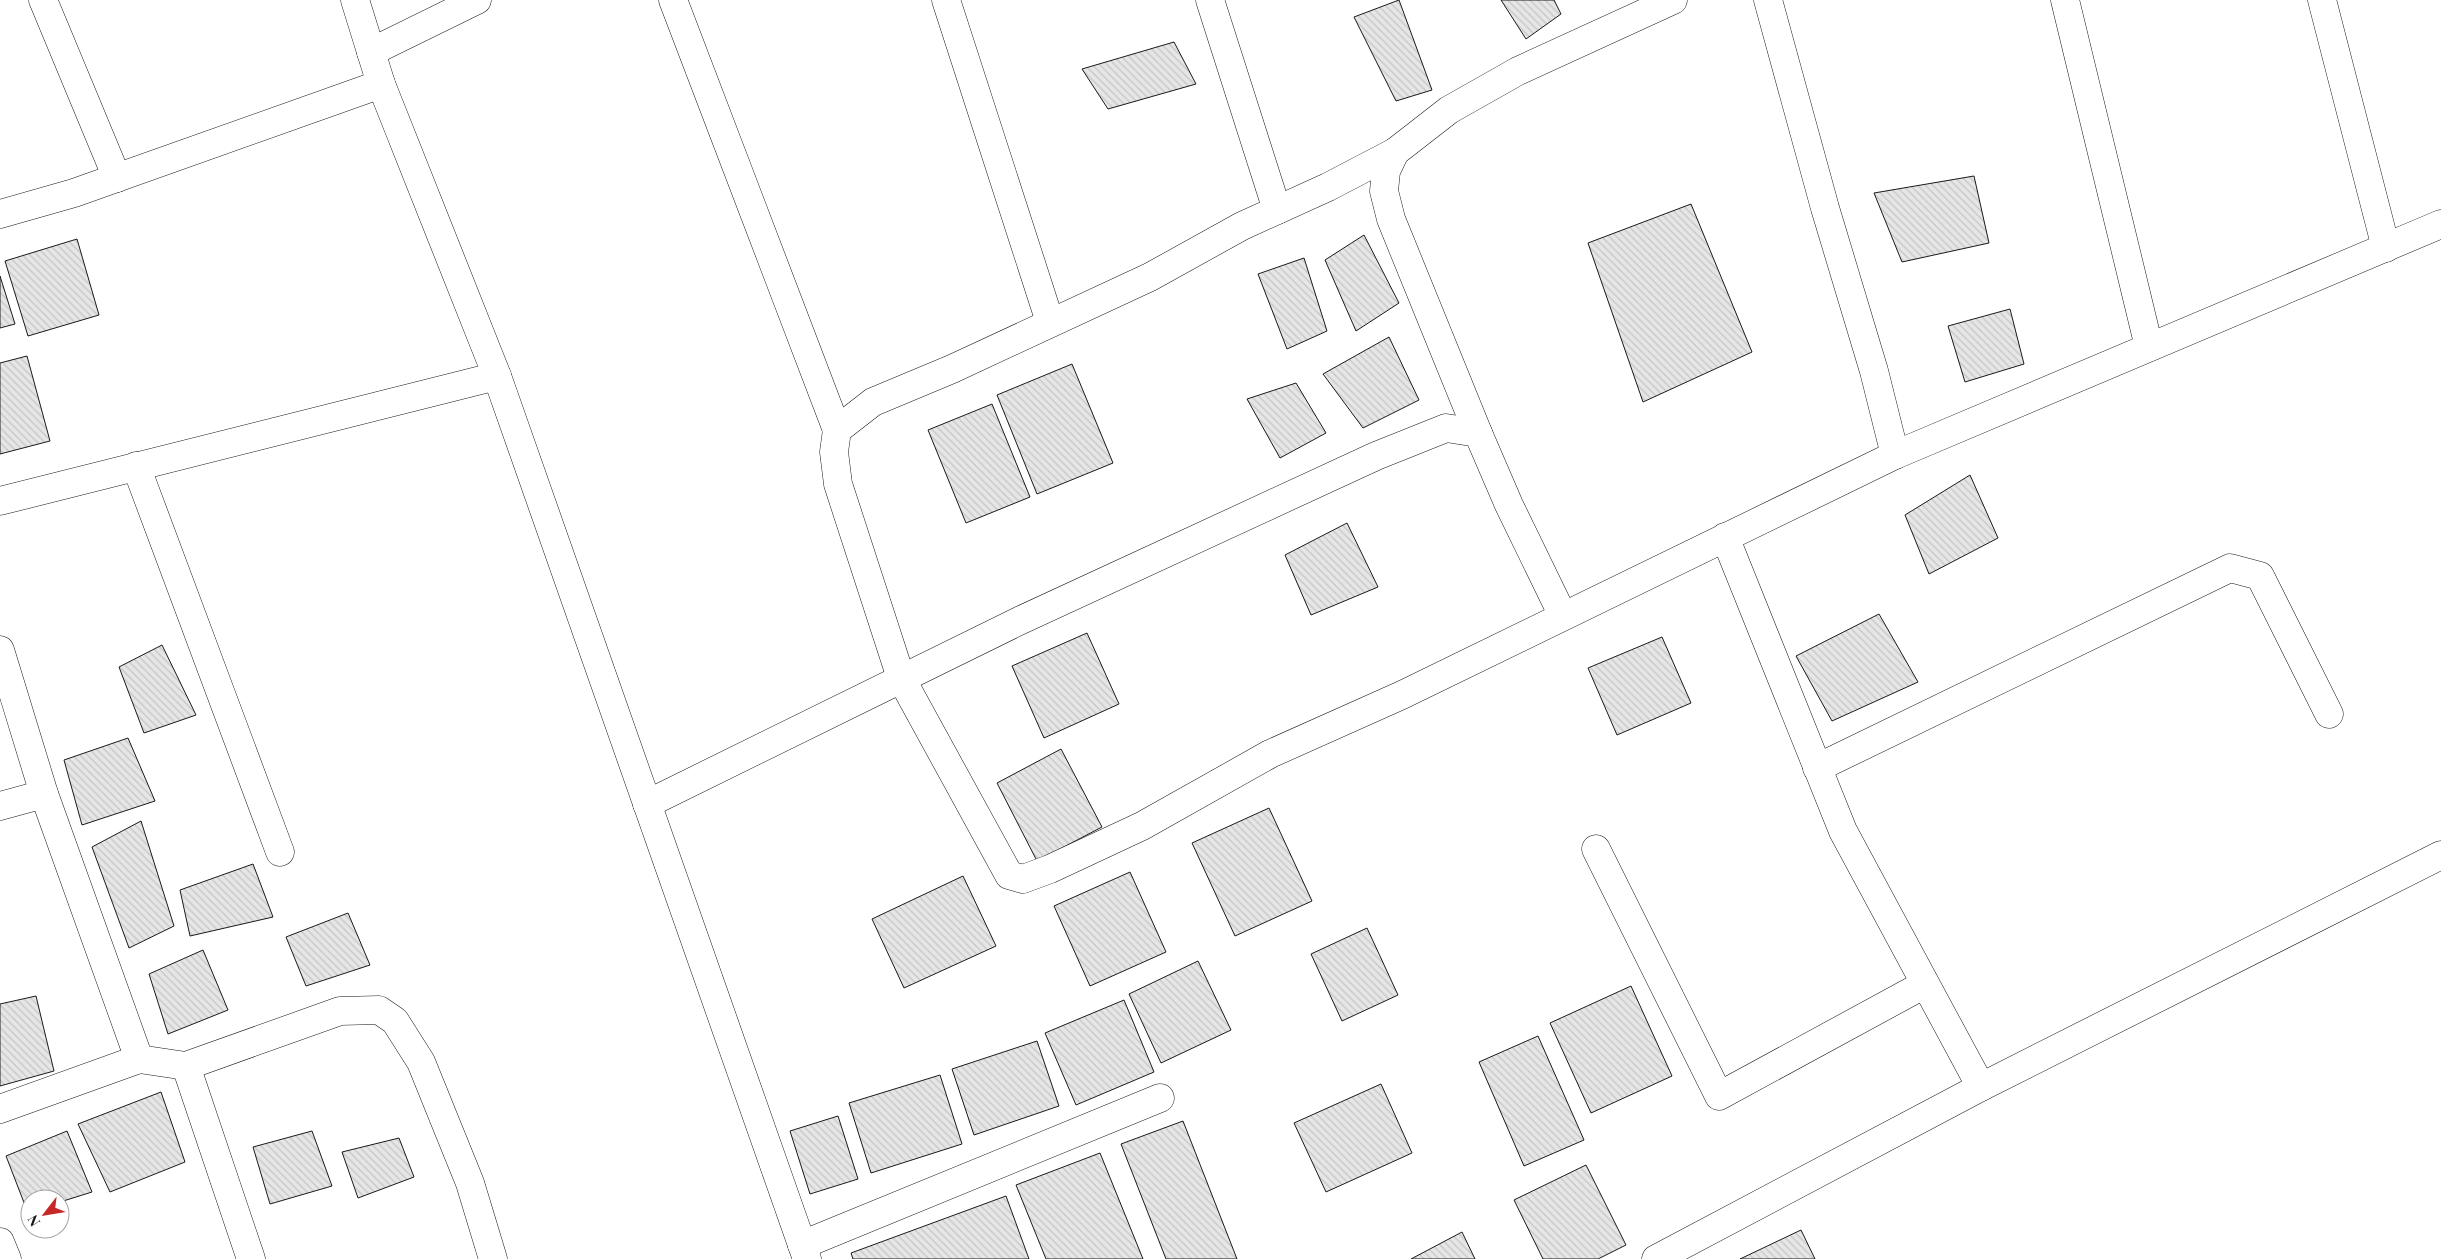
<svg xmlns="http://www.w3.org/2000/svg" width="2441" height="1259" font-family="'Playfair Display',serif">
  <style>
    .building { fill: url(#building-back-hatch); stroke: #1a1a1a }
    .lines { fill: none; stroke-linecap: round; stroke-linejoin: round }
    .minor-casing { stroke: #1a1a1a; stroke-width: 29 }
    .minor { stroke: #fff; stroke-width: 28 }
  </style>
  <defs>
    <pattern id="building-back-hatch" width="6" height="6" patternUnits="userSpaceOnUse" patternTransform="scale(1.25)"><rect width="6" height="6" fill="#e6e6e6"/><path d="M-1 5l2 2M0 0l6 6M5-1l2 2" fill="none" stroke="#c5c5c5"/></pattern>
  </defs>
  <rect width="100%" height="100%" fill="#fff"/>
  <g class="building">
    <polygon points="1399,0 1432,90 1396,101 1354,17"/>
    <polygon points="1501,0 1554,0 1561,14 1526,39"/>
    <polygon points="1174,42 1196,84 1108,109 1082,69"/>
    <polygon points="1974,176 1989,243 1902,262 1874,193"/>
    <polygon points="1691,204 1752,352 1643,402 1588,243"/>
    <polygon points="1364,235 1399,303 1356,331 1325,260"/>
    <polygon points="77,239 99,315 28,336 5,261"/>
    <polygon points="1304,258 1327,331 1287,349 1258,274"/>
    <polygon points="0,276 15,324 0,328"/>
    <polygon points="2010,309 2024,364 1965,382 1948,326"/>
    <polygon points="1389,337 1419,400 1363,428 1323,374"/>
    <polygon points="27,356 50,441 0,454 0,363"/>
    <polygon points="1072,364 1113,463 1037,494 997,395"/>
    <polygon points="1296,383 1326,433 1280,458 1247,399"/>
    <polygon points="992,404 1030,497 966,523 928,430"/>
    <polygon points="1970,475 1998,538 1929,574 1905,515"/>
    <polygon points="1347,523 1378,587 1311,615 1285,555"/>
    <polygon points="1879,614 1918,682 1832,721 1796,656"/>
    <polygon points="1087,633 1119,704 1044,738 1012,666"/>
    <polygon points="1662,637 1691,703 1617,735 1588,668"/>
    <polygon points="162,645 196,715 144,733 119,667"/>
    <polygon points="128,738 155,801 82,825 64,760"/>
    <polygon points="1061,749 1102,827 1037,861 997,783"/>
    <polygon points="1269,808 1312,901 1235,936 1192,843"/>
    <polygon points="141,821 174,926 129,948 92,847"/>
    <polygon points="253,864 273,917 190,936 180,890"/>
    <polygon points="1130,872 1166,952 1090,986 1054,906"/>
    <polygon points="963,876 996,946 904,988 872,919"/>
    <polygon points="348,913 370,965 306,986 286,937"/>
    <polygon points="1367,928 1398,995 1342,1021 1311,954"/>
    <polygon points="203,950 228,1010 168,1034 149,974"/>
    <polygon points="1198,961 1231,1030 1161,1063 1129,994"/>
    <polygon points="1631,986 1672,1076 1591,1113 1550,1023"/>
    <polygon points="36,996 54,1071 0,1086 0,1004"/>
    <polygon points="1124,1000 1154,1072 1076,1105 1045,1033"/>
    <polygon points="1538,1036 1584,1140 1524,1166 1479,1062"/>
    <polygon points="1037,1041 1059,1106 974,1135 952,1069"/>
    <polygon points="940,1075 962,1144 871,1173 849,1103"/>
    <polygon points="1381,1084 1412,1153 1326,1192 1294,1123"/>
    <polygon points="161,1092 185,1162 110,1192 78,1124"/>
    <polygon points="838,1116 858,1179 810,1194 790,1131"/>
    <polygon points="1183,1121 1237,1259 1166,1259 1121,1144"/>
    <polygon points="67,1131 92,1192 60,1202 60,1199 30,1199 28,1213 6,1156"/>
    <polygon points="312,1131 332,1186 270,1204 253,1147"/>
    <polygon points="399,1138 414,1177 358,1198 342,1152"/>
    <polygon points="1100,1153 1143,1259 1046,1259 1016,1185"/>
    <polygon points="1586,1165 1626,1245 1598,1259 1543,1259 1514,1200"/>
    <polygon points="1006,1196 1029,1259 853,1259 851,1253"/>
    <polygon points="1801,1230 1815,1259 1740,1259"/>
    <polygon points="1462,1232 1475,1259 1411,1259"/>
  </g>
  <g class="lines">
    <g class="minor-casing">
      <g id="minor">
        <polyline points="43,0 117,178"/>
        <polyline points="355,0 381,84 497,376 807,1259"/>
        <polyline points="673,0 837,430"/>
        <polyline points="946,0 1050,322"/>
        <polyline points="1210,0 1277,210"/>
        <polyline points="1768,0 1825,208 1874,371 1895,455"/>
        <polyline points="2065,0 2149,347"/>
        <polyline points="2322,0 2386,248"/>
        <polyline points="371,52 477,0"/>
        <polyline points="1395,152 1328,187 1242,226 1150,277 952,369 873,402 837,430 834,452 838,484 901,678 1009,875 1023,879 1050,869 1142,826 1270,754 1402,695 1895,455 2441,224"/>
        <polyline points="0,214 74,193 381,84"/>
        <polyline points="1478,433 1391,219 1384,191 1386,171 1395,152 1449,110 1518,71 1673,0"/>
        <polyline points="136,466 280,852"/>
        <polyline points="0,501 497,376"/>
        <polyline points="1725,537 1843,831 1981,1087"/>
        <polyline points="0,650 44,794 139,1059 186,1066 340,1011 379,1010 395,1021 421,1062 470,1183 493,1259"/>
        <polyline points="1817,768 2230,568 2260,576 2329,714"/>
        <polyline points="647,804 1021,620 1376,456 1446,428 1478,433 1509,505 1563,616"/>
        <polyline points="0,806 44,794"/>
        <polyline points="1596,849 1719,1096 1925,984"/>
        <polyline points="186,1066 251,1259"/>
        <polyline points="0,1109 139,1059"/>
        <polyline points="0,1242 7,1259"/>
        <polyline points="802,1245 1160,1098"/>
        <polyline points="1656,1259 1981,1087 2441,855"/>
      </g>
    </g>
    <use href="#minor" class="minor"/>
  </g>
  <g transform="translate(45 1214) rotate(239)"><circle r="24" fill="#ffffff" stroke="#a3a3a3"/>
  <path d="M0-4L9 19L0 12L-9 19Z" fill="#c62828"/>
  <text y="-8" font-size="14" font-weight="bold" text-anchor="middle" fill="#1a1a1a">N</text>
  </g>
</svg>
